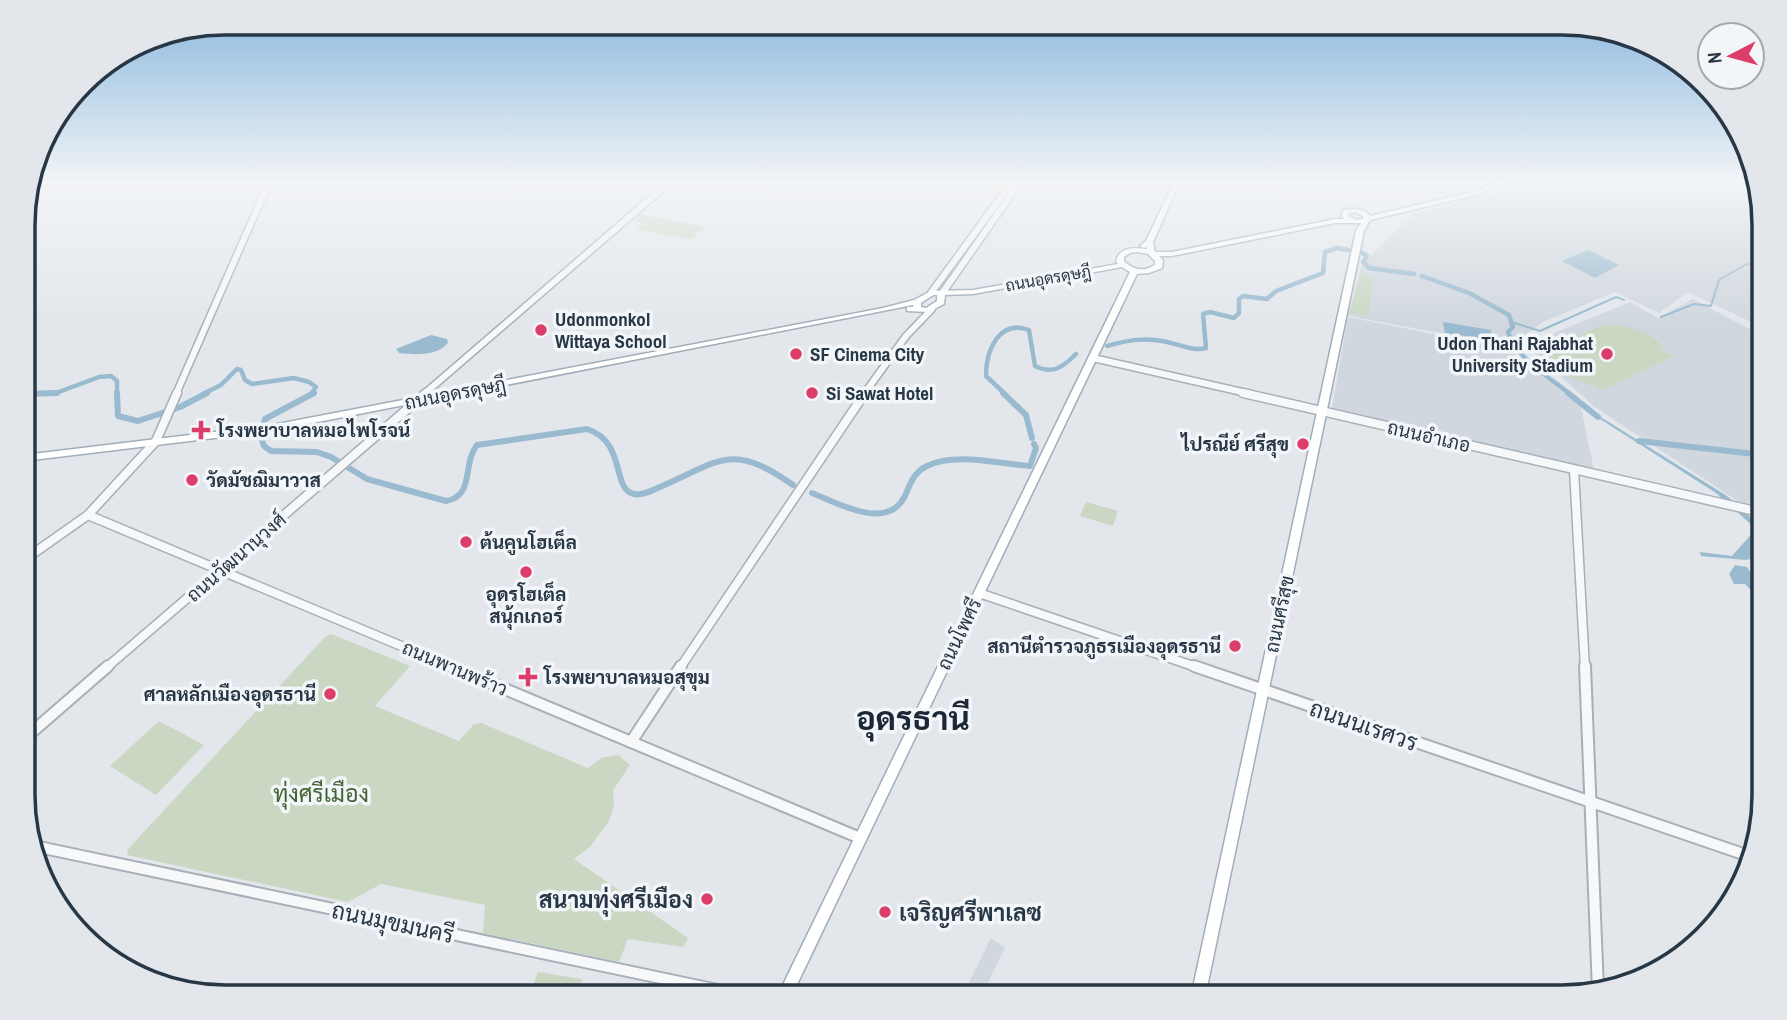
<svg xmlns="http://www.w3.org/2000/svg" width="1787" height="1020" font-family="'Archivo Narrow',Sarabun,sans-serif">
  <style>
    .built { fill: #d0d7de }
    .green { fill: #cad7c3 }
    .water { fill: #9abbcf }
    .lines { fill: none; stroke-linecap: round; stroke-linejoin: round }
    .stream { stroke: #9abbcf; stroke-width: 2 }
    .canal-far1 { stroke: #9abbcf; stroke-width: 4.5 }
    .canal { stroke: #9abbcf; stroke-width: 6 }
    .minor-far2-casing { stroke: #a7afb7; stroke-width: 9 }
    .minor-far1-casing { stroke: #a7afb7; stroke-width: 11 }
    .minor-casing { stroke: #a7afb7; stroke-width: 14 }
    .major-casing { stroke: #a1adb9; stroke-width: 3 }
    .minor-far2 { stroke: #f6f8fa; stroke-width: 6 }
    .minor-far1 { stroke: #f6f8fa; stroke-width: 8 }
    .minor { stroke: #f6f8fa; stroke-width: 10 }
    .major { fill: #fff; fill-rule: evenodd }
    .poi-dot { fill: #dc3d69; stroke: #f3f6f9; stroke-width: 2.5 }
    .labels { text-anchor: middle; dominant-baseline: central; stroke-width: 7; stroke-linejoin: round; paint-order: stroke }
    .far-street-label { font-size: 16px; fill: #283746; stroke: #f3f6f9 }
    .poi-label { font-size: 19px; font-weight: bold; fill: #283746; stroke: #f3f6f9; text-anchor: start }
    .street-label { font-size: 19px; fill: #283746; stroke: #f3f6f9 }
    .near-street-label { font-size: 23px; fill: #283746; stroke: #f3f6f9 }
    .near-park-label { font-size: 23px; fill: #436334; stroke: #f3f6f9 }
    .near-poi-label { font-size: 23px; font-weight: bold; fill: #283746; stroke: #f3f6f9; text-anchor: end }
    .town-label { font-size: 33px; font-weight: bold; fill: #1b2837; stroke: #f3f6f9 }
    .rim { fill: none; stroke: #283746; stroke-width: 3.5 }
  </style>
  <rect width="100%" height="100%" fill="#e3e7ec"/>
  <g class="built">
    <polygon points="1517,182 1755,182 1764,211 1764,328 1688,292 1659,313 1615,292 1543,322 1511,346 1348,316 1362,264 1414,214 1495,193"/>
    <polygon points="1693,299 1753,331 1764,333 1764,506 1739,502 1595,407 1525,345 1630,302 1658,318"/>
    <polygon points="1348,317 1509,349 1581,407 1594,470 1332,408"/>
    <polygon points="991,938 1005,948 981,997 962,997"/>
  </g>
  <g class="green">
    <polygon points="641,214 705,227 691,239 636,230 643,223 633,221"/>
    <polygon points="1361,274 1374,277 1368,315 1350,313"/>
    <path d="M1612,325C1631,326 1658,333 1665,353L1675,356L1601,391L1594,386L1596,385C1577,382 1554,374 1550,354L1554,347L1600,326Z"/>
    <polygon points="1086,502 1118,511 1113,526 1080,516"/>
    <polygon points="331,634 410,666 375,706 459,741 474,724 481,723 588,768 601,758 618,755 630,765 613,790 614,805 609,821 590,847 574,859 688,938 683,947 628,939 619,962 483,933 485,905 381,884 348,902 127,855 128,849 325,637"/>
    <polygon points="159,721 204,745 156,795 110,766"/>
    <polygon points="538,972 582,979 576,997 529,997"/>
  </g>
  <g class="water">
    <polygon points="1588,250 1619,265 1595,278 1562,261"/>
    <polygon points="1443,322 1491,330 1493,340 1445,333"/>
    <path d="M431,335L447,339L448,343C437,356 415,355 399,353L396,349Z"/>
    <polygon points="1599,416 1727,496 1764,529 1764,537 1755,558 1746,560 1701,556 1700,552 1732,556 1756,529 1716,493 1597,417"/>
    <polygon points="1735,565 1747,567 1764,593 1764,604 1745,584 1734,584 1729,574"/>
  </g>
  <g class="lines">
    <g class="stream">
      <polyline points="1661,317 1694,304 1711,306 1719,280 1745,265 1764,261"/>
      <polyline points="1511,322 1540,331 1616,297 1624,300"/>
    </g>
    <g class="canal-far1">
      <polyline points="1361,252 1367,256 1363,262 1369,268 1414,274"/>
      <path d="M1422,276L1469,293L1509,315L1513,327L1508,332C1517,359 1549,377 1570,394"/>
      <path d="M1107,346C1125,341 1143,337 1162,341C1176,343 1193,352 1206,348L1203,314L1210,312L1234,318L1239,313V299L1243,296L1267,299L1276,291L1323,273L1325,252L1337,248L1348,250"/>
      <polyline points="24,394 56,393 99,377 111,376 117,381 117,394"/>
      <polyline points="203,394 221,385 237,369 241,370 245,380 252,384 294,378 309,382 316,387 311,394"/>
      <path d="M1005,394L986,376C986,350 999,319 1029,330L1035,366C1053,375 1063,367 1076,354"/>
    </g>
    <g class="canal">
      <polyline points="117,393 118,416 138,421 180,407 207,393"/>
      <path d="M314,393L265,419L261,436L264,446L271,451L317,452L331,457L367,479L446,501C475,496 462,464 477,445L587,429C627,442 611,489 634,494C642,496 653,490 660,487C722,460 731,442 793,485"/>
      <polyline points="1003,393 1026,415 1032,438"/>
      <polyline points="1568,393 1598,417"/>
      <polyline points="24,394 57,393"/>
      <polyline points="1639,441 1764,455"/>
      <path d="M812,493C838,503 887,532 905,496C910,484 914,472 927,466C956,452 999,464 1030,466L1036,448L1034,444"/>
    </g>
    <g class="minor-far2-casing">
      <g id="minor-far2">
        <polyline points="931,293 1012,182"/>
        <polyline points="941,295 1020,182"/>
        <polyline points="1093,358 1251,394"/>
        <polyline points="176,394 269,182"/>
        <polyline points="424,394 670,182"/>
        <polyline points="864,394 906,336 932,309"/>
      </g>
    </g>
    <g class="minor-far1-casing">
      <g id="minor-far1">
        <polyline points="1243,393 1764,513"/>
        <polyline points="1574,470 1585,668"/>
        <polyline points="88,515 454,668"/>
        <polyline points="24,560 88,515 156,441 177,393"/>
        <polyline points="979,593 1199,668"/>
        <polyline points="106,668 426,393"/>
        <polyline points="680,668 865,393"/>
      </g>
    </g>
    <g class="minor-casing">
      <g id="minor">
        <polyline points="450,666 860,838"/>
        <polyline points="1194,666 1749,856"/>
        <polyline points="1585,666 1598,990"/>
        <polyline points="24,739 108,666"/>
        <polyline points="631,742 681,666"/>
        <polyline points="34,846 751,997"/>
      </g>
    </g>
    <g class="major-casing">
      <path id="major" d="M1174,182H1180L1153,242L1155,252H1172L1335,219H1344L1341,216L1344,210C1353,208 1364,208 1370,216L1472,192L1501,182H1509L1476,195L1370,220L1364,231L1205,997H1191L1356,231L1361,223H1335L1172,256H1159L1163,260L1162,268L1149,273L1137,274L791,997H777L1130,272L1122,267L973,294L945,295L944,304L928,312L907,311V307H913V305L272,431L24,461V455L272,425L883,308L914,300L931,291L973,290L1118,264L1116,261C1120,246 1135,248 1147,249V247L1144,248L1140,246L1146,241ZM1355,212L1363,216V219L1356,220L1348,215L1349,213ZM1137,252L1148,254L1155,261V265C1144,272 1133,270 1124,261V257L1130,253ZM933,295H937V301L926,308L921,307V303Z"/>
    </g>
    <use href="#minor-far2" class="minor-far2"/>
    <use href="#minor-far1" class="minor-far1"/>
    <use href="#minor" class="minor"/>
    <use href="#major" class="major"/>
  </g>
  <linearGradient id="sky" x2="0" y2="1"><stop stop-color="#89b7de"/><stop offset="0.56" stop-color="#f2f4f6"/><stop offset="1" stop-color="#f2f4f6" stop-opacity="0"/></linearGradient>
  <rect width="1787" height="324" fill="url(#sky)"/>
  <g class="poi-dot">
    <circle cx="541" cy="330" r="7"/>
    <circle cx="796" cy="354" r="7"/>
    <circle cx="1607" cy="354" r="7"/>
    <circle cx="812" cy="393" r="7"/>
    <path d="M197.5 419.5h7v7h7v7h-7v7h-7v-7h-7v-7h7z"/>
    <circle cx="1303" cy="444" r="7"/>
    <circle cx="192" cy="480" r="7"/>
    <circle cx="466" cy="542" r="7"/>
    <circle cx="526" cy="572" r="7"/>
    <circle cx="1235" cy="646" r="7"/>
    <path d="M524.5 666.5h7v7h7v7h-7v7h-7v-7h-7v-7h7z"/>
    <circle cx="330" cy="694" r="7"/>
    <circle cx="707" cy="899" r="7"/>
    <circle cx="885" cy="912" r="7"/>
  </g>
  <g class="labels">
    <g class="far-street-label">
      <text transform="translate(1048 278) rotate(-10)">ถนนอุดรดุษฎี</text>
    </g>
    <g class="poi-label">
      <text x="555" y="319">Udonmonkol<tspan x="555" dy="22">Wittaya School</tspan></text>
      <text x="1593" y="343" text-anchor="end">Udon Thani Rajabhat<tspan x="1593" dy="22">University Stadium</tspan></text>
      <text x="810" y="354">SF Cinema City</text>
      <text x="826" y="393">Si Sawat Hotel</text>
      <text x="217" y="430">โรงพยาบาลหมอไพโรจน์</text>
      <text x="1289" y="444" text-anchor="end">ไปรณีย์ ศรีสุข</text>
      <text x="206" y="480">วัดมัชฌิมาวาส</text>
      <text x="480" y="542">ต้นคูนโฮเต็ล</text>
      <text x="526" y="594" text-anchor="middle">อุดรโฮเต็ล<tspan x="526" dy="22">สนุ้กเกอร์</tspan></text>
      <text x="1221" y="646" text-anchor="end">สถานีตำรวจภูธรเมืองอุดรธานี</text>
      <text x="544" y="677">โรงพยาบาลหมอสุขุม</text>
      <text x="316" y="694" text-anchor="end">ศาลหลักเมืองอุดรธานี</text>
    </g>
    <g class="street-label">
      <text transform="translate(455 393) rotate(-11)">ถนนอุดรดุษฎี</text>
      <text transform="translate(1429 436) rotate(13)">ถนนอำเภอ</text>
      <text transform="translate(236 557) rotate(-41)">ถนนวัฒนานุวงศ์</text>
      <text transform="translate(1279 614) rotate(-78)">ถนนศรีสุข</text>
      <text transform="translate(959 634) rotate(-64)">ถนนโพศรี</text>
      <text transform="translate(455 668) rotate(23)">ถนนพานพร้าว</text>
    </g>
    <g class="near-street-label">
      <text transform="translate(1364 725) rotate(19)">ถนนนเรศวร</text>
      <text transform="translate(393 922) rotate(12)">ถนนมุขมนครี</text>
    </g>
    <g class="near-park-label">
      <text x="321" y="793">ทุ่งศรีเมือง</text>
    </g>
    <g class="near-poi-label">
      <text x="693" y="899">สนามทุ่งศรีเมือง</text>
      <text x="899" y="912" text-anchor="start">เจริญศรีพาเลซ</text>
    </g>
    <g class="town-label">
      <text x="913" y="718">อุดรธานี</text>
    </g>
  </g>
  <path d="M0 0H1787V1020H0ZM225 35H1562A190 190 0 0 1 1752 225V795A190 190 0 0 1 1562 985H225A190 190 0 0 1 35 795V225A190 190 0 0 1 225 35Z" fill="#e3e7eb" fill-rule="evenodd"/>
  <path class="rim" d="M225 35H1562A190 190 0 0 1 1752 225V795A190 190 0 0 1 1562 985H225A190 190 0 0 1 35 795V225A190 190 0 0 1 225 35Z"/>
  <g transform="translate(1731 56) rotate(264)"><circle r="33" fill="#f3f6f9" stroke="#a2aab1" stroke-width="2"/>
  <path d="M0-5L12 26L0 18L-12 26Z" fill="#dc3d69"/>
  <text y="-10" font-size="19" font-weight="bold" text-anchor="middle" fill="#283746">N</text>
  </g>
</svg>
